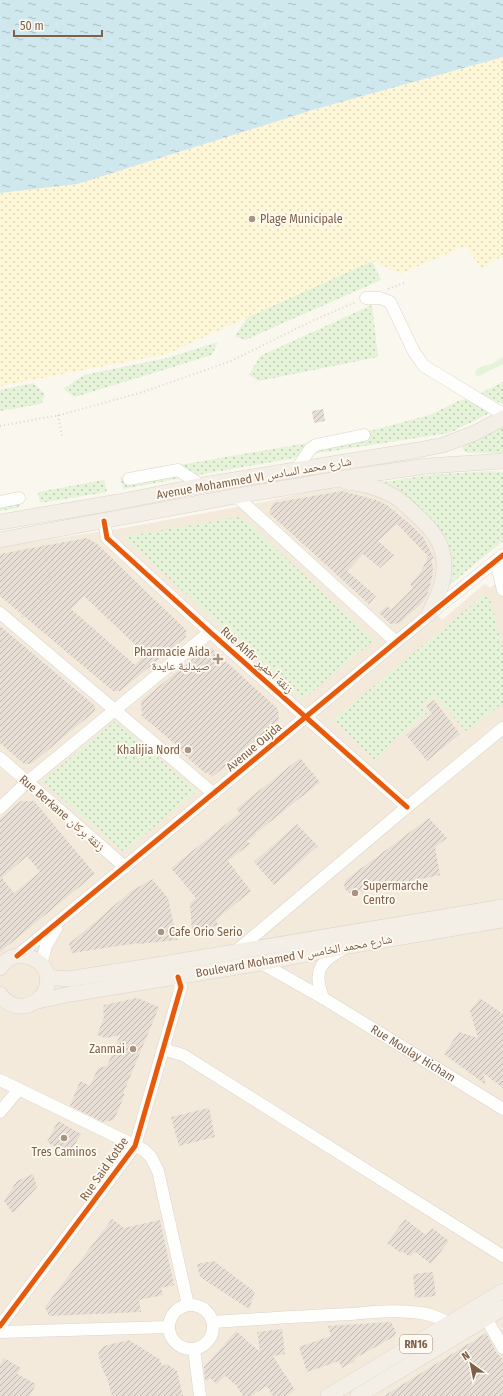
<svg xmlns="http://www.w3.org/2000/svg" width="503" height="1396" font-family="'Fira Sans Condensed','Noto Naskh Arabic',sans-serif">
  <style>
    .residential { fill: #f3eadc }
    .grass { fill: url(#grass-dots) }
    .sand { fill: url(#sand-dots) }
    .park { fill: #e5f3d8 }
    .water { fill: url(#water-ripples) }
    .building { fill: url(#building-hatch); fill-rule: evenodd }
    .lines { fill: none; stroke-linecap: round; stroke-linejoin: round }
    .minor-casing { stroke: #dad4cc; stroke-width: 13 }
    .major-casing { stroke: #dcd2ca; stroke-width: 16 }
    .path { stroke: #ddd6ce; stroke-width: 2; stroke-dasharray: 1 3; stroke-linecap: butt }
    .minor { stroke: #fefefd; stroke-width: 12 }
    .major { stroke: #f4efe6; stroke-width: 15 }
    .cycleway-casing { stroke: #fffbf2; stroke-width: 8 }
    .cycleway { stroke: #e8590c; stroke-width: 5 }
    .poi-dot { fill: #a99482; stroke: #fffbf2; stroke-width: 1.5 }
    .labels { text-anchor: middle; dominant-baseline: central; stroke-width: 3.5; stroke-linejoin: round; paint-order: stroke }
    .shield { fill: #fffbf2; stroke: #a58e7b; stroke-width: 1 }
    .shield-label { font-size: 11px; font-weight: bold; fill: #7e5f48 }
    .poi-label { font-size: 12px; fill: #7e5f48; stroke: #fffbf2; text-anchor: start }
    .street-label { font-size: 12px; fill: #7e5f48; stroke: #fffbf2 }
  </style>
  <defs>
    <pattern id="grass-dots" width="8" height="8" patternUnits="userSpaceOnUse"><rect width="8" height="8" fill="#e5f3d8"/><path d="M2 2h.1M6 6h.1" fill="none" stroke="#bfc8b1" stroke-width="1.8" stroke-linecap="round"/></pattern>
    <pattern id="sand-dots" width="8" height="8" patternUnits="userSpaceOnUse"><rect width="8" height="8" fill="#fdf6d7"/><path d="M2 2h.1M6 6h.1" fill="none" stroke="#ddd5ba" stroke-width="1.8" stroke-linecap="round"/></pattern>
    <pattern id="water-ripples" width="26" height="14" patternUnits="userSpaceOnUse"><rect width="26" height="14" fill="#cee8ed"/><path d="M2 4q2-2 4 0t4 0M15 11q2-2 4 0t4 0" fill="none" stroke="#acbfc2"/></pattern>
    <pattern id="building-hatch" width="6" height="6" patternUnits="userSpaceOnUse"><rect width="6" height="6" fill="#e7dfd5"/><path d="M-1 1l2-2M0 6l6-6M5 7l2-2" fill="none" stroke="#c0b8af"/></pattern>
  </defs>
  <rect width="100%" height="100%" fill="#faf7ef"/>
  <polygon class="residential" points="342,484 392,498 432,537 440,568 427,604 442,620 483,585 486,584 490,588 503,578 503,1396 0,1396 0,547 129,527 264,502"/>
  <g class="grass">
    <polygon points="372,261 381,280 245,340 235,336 248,317"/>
    <polygon points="372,305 378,357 259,381 249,375 260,356"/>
    <polygon points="218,342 212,355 75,397 63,389 84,375 167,358"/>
    <polygon points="503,382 503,404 479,394"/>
    <polygon points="33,383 45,394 41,404 0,411 0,390"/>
    <path d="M465,399C475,399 482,407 490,413L449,433L312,454L317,448L369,431L430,415L456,402Z"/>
    <polygon points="503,426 503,453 467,453 462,448 463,446"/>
    <polygon points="307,443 303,451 295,458 198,475 194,474 180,465"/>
    <polygon points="491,471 503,472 503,541 446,588 449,560 378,483 428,475"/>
    <polygon points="178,474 182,478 123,489 120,476 123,479"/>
    <polygon points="104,480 107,492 40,503 38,492"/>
    <polygon points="25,493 23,502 17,508 0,511 0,506 22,499"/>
    <polygon points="238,517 245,520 374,640 303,699 123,537"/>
    <polygon points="487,595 490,599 503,649 503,703 466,731 434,696 422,706 428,713 397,737 376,761 333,720 480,598"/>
    <polygon points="115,721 197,791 124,852 42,781"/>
  </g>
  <polygon class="sand" points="503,57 503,255 482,269 465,246 400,274 372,261 167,354 0,386 0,193 77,184 316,109"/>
  <polygon class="park" points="503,357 503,364 477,377 475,374 476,370 483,366 492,364"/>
  <polygon class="water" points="0,0 503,0 503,57 316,109 77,184 0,193"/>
  <g class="building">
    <polygon points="323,409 325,421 314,423 312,411"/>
    <polygon points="342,491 376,500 387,505 412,526 423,537 434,558 432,559 431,559 433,568 432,578 427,595 422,603 400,623 391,624 379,613 387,606 391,610 413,588 410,584 421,572 428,556 397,524 378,541 394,555 380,568 363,554 347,571 376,596 369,604 269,513 273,503"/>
    <path d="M87,538L97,544L186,630V637L120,691H113L0,596V554ZM84,596L145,654L135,665L71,609Z"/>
    <polygon points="0,626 95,706 95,711 31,764 24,764 0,743"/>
    <polygon points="211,648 278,709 279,721 212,777 207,772 205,773 178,749 180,748 142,716 141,701 205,649"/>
    <polygon points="434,700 460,734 427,761 406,735 432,714 426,706"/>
    <polygon points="300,758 320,782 255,834 256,835 247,841 250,844 228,861 251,891 216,920 218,925 192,933 190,903 196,898 171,868 240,813 236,809"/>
    <path d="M21,801H34L95,874L0,952V819ZM27,856L40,872L14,893L2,878Z"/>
    <polygon points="429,818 447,838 435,847 440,875 355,893 349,893 345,889 344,884 347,879"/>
    <polygon points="297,824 318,846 274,885 254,862"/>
    <polygon points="152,879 168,898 177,940 139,944 138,943 72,953 69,944 130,892"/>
    <polygon points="137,998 159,1007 123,1094 125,1094 114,1120 103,1122 70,1106 80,1081 90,1086 98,1068 107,1066 120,1035 106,1038 97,1035 104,1017 103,1009 104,1005"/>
    <polygon points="480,998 503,1014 503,1088 483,1073 486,1085 444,1054 459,1032 478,1038 470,1011"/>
    <polygon points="209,1108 215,1137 179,1146 171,1117"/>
    <polygon points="58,1121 81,1134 69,1154 47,1142"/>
    <polygon points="33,1174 37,1187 13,1213 4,1201 17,1181"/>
    <polygon points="112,1219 124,1228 160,1220 174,1285 161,1288 163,1295 139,1300 141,1312 49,1316 45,1307"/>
    <polygon points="405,1219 426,1235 432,1228 449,1241 431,1264 415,1252 410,1257 402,1251 401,1253 387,1243"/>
    <polygon points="214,1261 255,1292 249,1309 200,1277 197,1264"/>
    <polygon points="433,1272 436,1296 415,1298 413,1274"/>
    <polygon points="391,1322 396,1332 395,1336 354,1359 355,1361 342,1368 339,1361 307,1372 299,1347 331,1336 328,1326"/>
    <polygon points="282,1329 285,1354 273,1356 295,1390 286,1396 273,1396 267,1386 251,1396 243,1396 236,1385 225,1376 217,1384 210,1378 207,1381 205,1380 204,1367 236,1331 260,1352 257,1332"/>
    <polygon points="486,1333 496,1352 503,1360 503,1396 384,1396"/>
    <polygon points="129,1340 159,1359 163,1366 167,1364 177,1371 183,1396 112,1396 107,1378 103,1371 98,1354 103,1346"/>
    <polygon points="4,1358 21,1368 17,1374 36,1384 30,1396 0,1396 0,1365"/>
  </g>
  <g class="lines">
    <g class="minor-casing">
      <g id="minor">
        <polyline points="366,298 380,298 390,302 414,352 424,366 503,414"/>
        <polyline points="296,470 310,449 316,445 364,435"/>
        <polyline points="129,479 178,470 201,485"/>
        <polyline points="236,496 396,642"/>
        <polyline points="0,502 19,498"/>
        <polyline points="104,521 107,538 210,632 407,807"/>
        <polyline points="496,561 503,590"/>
        <polyline points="0,613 214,794"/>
        <polyline points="0,758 125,867"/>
        <polyline points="0,808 27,782 210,632"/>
        <polyline points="235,952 407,807 503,728"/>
        <polyline points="17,956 436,609 503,555"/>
        <path id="s1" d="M261,963L323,998L503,1109"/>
        <polyline points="41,965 46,946 56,929"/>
        <path d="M323,998C313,972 319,962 343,949"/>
        <polyline points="163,1049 183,1055 503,1256"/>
        <polyline points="0,1080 144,1150 151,1157 158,1171 188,1305"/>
        <polyline points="0,1112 19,1089"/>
        <circle cx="191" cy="1327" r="22"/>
        <polyline points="486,1318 503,1348"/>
        <path d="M213,1322C258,1319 304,1316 350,1314C375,1312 401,1309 426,1314C437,1316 446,1321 455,1329"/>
        <polyline points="0,1326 135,1146 181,987 178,977"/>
        <polyline points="0,1332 169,1327"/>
        <polyline points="194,1349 200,1396"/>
      </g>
    </g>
    <g class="major-casing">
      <g id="major">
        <path d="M346,482C360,483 375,487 388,493C397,497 405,504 412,511C430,527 445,542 444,568C444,584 436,599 429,614"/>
        <polyline points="0,522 118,502 203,485 418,450 443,445 475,433 503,418"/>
        <polyline points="0,540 236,496 357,476 427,466 503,461"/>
        <path d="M0,968C5,960 13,955 23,956C29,956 35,959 40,963C66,988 21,1026 0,994"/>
        <polyline points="47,977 68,979 145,967 503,907"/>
        <polyline points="38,1001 71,994 261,963 349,946 503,920"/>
        <polyline points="328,1396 503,1291"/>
        <polyline points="358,1396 503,1308"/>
      </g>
    </g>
    <g class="path">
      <polyline points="388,289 404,283"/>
      <polyline points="58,415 62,436"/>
      <polyline points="0,426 60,415 143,392 231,361 314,320 356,302"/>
      <polyline points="22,617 52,586 43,544"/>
      <polyline points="0,937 7,946"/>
    </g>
    <use href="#minor" class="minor"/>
    <use href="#major" class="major"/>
    <g class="cycleway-casing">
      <g id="cycleway">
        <polyline points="104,521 107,538 210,632 407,807"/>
        <polyline points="17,956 436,609 503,555"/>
        <polyline points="0,1326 135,1146 181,987 178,977"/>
      </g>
    </g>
    <use href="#cycleway" class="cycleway"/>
  </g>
  <g class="poi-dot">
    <circle cx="252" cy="219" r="4"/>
    <path d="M216 653h4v4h4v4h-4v4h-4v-4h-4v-4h4z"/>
    <circle cx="188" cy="750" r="4"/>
    <circle cx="355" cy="893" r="4"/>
    <circle cx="161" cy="932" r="4"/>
    <circle cx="133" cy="1049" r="4"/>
    <circle cx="64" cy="1138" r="4"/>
  </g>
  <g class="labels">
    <rect class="shield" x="400" y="1335" width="32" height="18" rx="3"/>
    <g class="shield-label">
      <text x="416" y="1344">RN16</text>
    </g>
    <g class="poi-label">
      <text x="260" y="219">Plage Municipale</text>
      <text x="210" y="652" text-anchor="end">Pharmacie Aida<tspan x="210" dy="14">صيدلية عايدة</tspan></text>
      <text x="180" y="750" text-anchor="end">Khalijia Nord</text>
      <text x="363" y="886">Supermarche<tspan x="363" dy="14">Centro</tspan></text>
      <text x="169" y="932">Cafe Orio Serio</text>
      <text x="125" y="1049" text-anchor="end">Zanmai</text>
      <text x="64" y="1152" text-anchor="middle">Tres Caminos</text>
    </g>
    <g class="street-label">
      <text transform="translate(254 478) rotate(-10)">Avenue Mohammed VI شارع محمد السادس</text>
      <text transform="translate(257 660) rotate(42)">Rue Ahfir زنقة أحفير</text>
      <text transform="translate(254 747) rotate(-40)">Avenue Oujda</text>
      <text transform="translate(62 813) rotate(41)">Rue Berkane زنقة بركان</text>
      <text transform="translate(294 956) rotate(-10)">Boulevard Mohamed V شارع محمد الخامس</text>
      <text stroke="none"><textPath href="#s1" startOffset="177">Rue Moulay Hicham</textPath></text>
      <text transform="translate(104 1169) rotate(-55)">Rue Said Kotbe</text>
    </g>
  </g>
  <g transform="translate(471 1364) rotate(327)" stroke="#fffbf2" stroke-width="3" paint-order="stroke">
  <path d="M0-3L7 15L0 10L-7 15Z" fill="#7e5f48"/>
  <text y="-6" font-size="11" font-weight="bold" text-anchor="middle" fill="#7e5f48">N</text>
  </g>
  <path d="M14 30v6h88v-6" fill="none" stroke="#7e5f48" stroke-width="2"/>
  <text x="20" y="30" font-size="12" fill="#7e5f48" stroke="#fffbf2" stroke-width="3" paint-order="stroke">50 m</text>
</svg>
